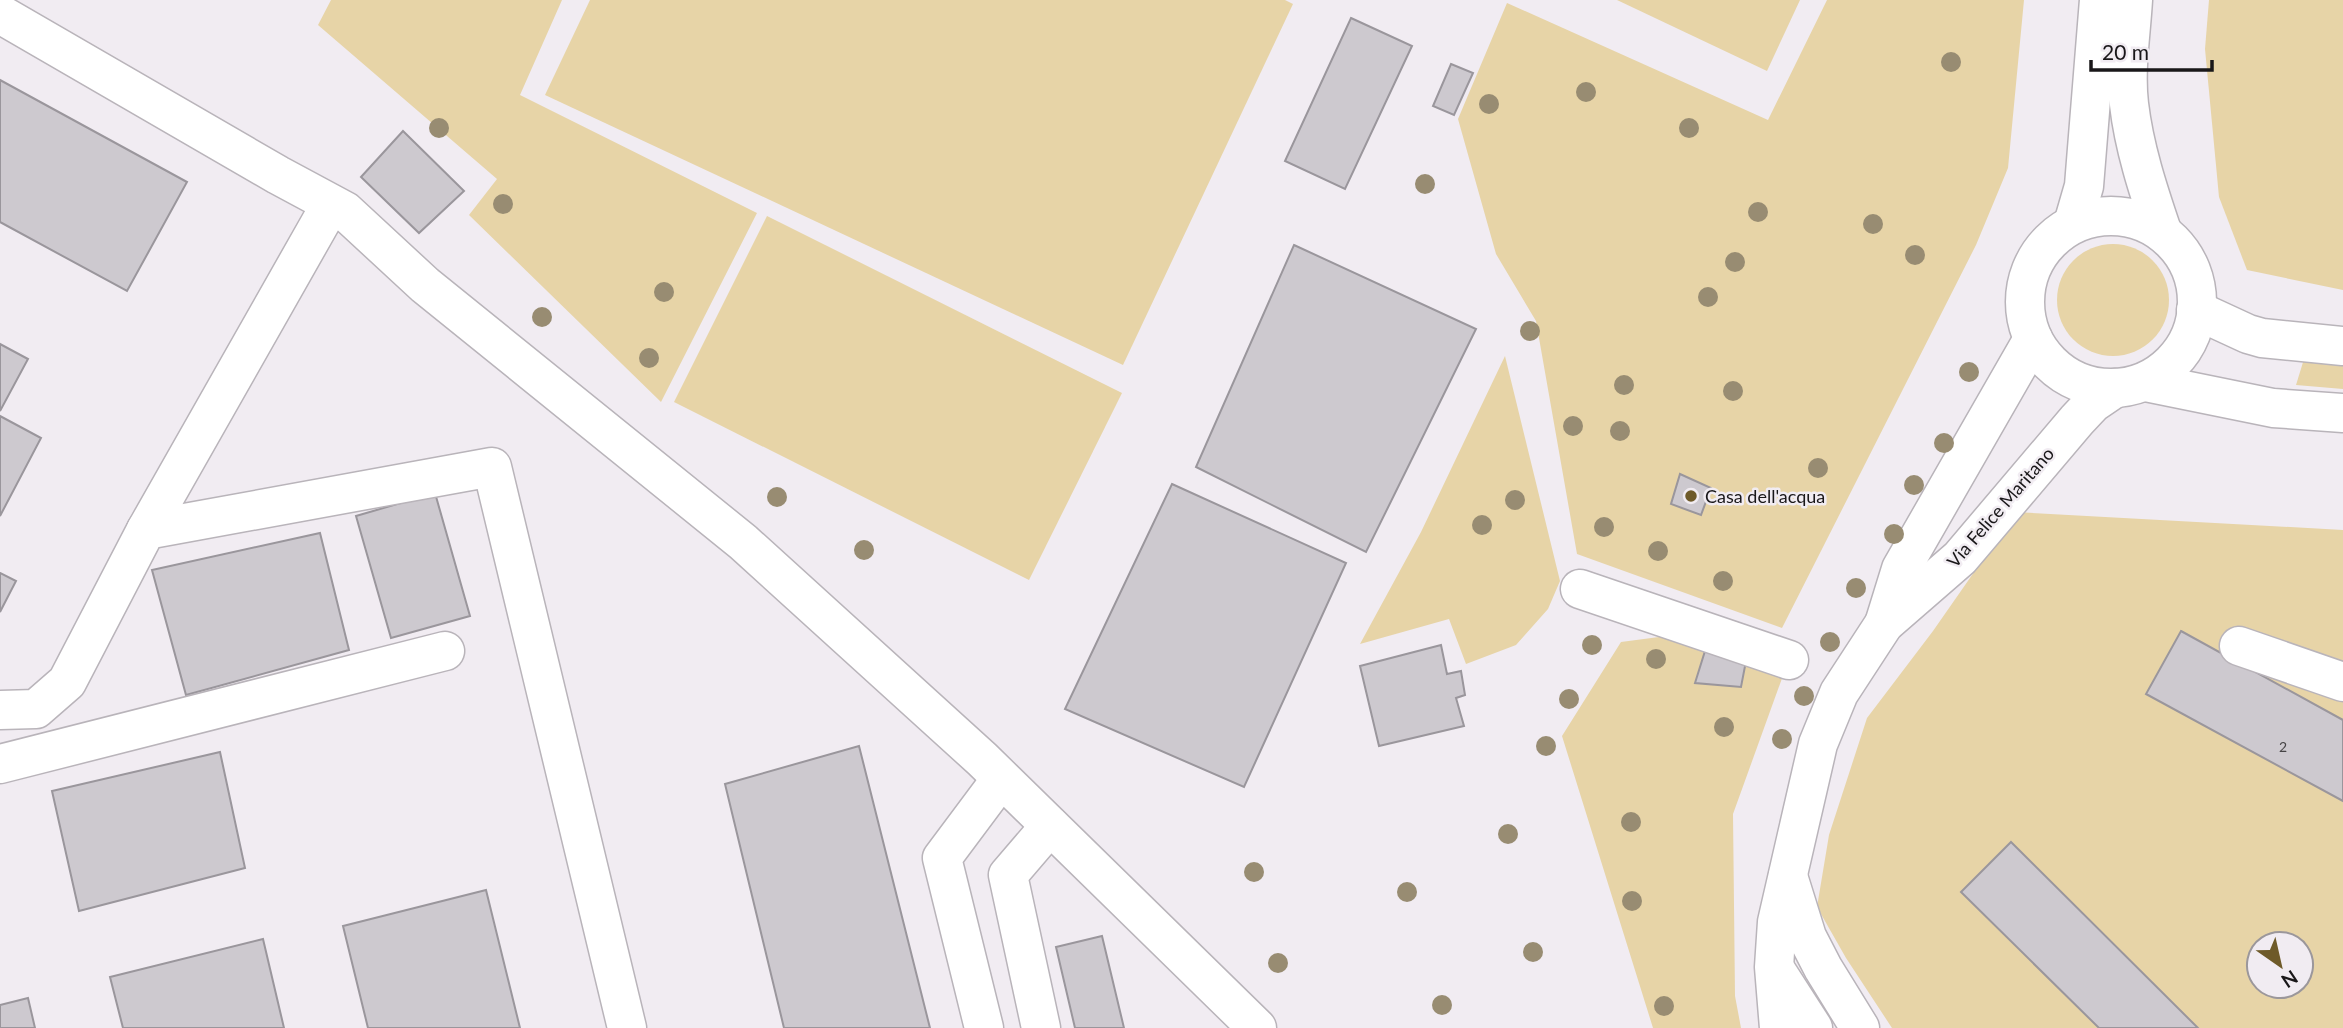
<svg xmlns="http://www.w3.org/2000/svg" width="2343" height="1028" font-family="Lato,sans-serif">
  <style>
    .green { fill: #e7d4a7; fill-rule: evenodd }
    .building { fill: #cdc9cf; stroke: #9a969c; stroke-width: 2 }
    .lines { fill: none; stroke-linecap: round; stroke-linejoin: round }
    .minor-casing { stroke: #b9b4ba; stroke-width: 41 }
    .minor { stroke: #fff; stroke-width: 38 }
    .tree { fill: #988c72 }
    .poi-dot { fill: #6e5a29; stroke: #f1ecf2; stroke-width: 2.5 }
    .labels { text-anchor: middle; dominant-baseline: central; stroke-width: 5; stroke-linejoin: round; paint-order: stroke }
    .number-label { font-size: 14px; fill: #464446 }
    .poi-label { font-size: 18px; fill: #191719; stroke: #f1ecf2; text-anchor: start }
    .street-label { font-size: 18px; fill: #191719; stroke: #f1ecf2 }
  </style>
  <rect width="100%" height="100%" fill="#f1ecf2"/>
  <g class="green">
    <polygon points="331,0 562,0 520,95 757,213 661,402 469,215 497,179 318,25"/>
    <polygon points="590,0 1285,0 1293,4 1123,365 545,95"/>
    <polygon points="1617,0 1800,0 1767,71"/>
    <polygon points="1827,0 2024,0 2008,168 1976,245 1782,628 1577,554 1536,321 1496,254 1458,119 1507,3 1768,120"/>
    <polygon points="2209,0 2343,0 2343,290 2247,270 2219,197 2205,49"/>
    <polygon points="767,216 1122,393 1029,580 674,402"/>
    <circle cx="2113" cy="300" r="56"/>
    <polygon points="1505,356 1560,581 1548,609 1516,645 1466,664 1449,619 1360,644 1421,532"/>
    <polygon points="2304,359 2343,362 2343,389 2296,385"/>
    <path d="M2016,512L2343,530V1028H1892L1846,958L1817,907L1829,835L1867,718L1933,631ZM2259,944H2301V986H2259Z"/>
    <polygon points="1659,637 1695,638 1785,670 1733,814 1735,996 1741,1028 1653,1028 1562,736 1621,642"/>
  </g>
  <g class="building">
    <polygon points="1351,18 1412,46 1345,189 1285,161"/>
    <polygon points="1451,64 1473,73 1454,115 1433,106"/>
    <polygon points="0,80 187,182 127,291 0,222"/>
    <polygon points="403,131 464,191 419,233 361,177"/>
    <polygon points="1294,245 1476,329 1366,552 1196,467"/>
    <polygon points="0,344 28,359 0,411"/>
    <polygon points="0,416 41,438 0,516"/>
    <polygon points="1680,474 1711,488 1701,515 1671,504"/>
    <polygon points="1172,484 1346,563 1244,787 1065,709"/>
    <polygon points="435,493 470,616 391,638 356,516"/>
    <polygon points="320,533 349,650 186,695 152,570"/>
    <polygon points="0,573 16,581 0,612"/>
    <polygon points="2181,631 2343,720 2343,801 2146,694"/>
    <polygon points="1441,645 1447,674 1461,671 1465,695 1456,698 1464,726 1379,746 1360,666"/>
    <polygon points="1705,651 1746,661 1741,687 1695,683"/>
    <polygon points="859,746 930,1028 784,1028 725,784"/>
    <polygon points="220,752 245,868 79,911 52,791"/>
    <polygon points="2011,842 2198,1028 2099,1028 1961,892"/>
    <polygon points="486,890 520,1028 368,1028 343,926"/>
    <polygon points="1102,936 1124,1028 1075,1028 1056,947"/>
    <polygon points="263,939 284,1028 123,1028 110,977"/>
    <polygon points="28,998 35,1028 0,1028 0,1005"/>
  </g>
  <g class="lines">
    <g class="minor-casing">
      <g id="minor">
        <path d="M2133,0C2131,34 2125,70 2129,104C2134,147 2148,190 2162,231"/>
        <polyline points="0,14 278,175 345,211 425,285 743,542 982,759 1257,1028"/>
        <circle cx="2111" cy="302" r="86"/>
        <polyline points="2073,224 2084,186 2099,0"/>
        <polyline points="2196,310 2248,334 2262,338 2343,346"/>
        <polyline points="2145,382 2273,408 2343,413"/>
        <polyline points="146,530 331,204"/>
        <polyline points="1580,589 1789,660"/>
        <polyline points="1884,624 1901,569 2033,339"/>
        <polyline points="2239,646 2343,682"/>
        <polyline points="0,710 36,709 67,682 146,530 492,467 627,1028"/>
        <polyline points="0,764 445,651"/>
        <polyline points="1788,876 1807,937 1823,968 1860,1028"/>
        <polyline points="1777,972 1813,1028"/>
        <polyline points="984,1028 942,858 1001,779"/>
        <polyline points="1041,1028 1008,875 1050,826"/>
        <polyline points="1779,1028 1774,967 1777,922 1818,744 1839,693 1884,624 1960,558 2077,420 2093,403 2115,388"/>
      </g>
    </g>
    <use href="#minor" class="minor"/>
  </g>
  <g class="tree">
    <circle cx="1951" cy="62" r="10"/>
    <circle cx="1586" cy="92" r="10"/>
    <circle cx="1489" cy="104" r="10"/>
    <circle cx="439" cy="128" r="10"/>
    <circle cx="1689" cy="128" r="10"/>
    <circle cx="1425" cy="184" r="10"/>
    <circle cx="503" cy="204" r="10"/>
    <circle cx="1758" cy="212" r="10"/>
    <circle cx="1873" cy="224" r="10"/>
    <circle cx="1915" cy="255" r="10"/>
    <circle cx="1735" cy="262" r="10"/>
    <circle cx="664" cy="292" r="10"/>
    <circle cx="1708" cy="297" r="10"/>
    <circle cx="542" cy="317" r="10"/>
    <circle cx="1530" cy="331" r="10"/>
    <circle cx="649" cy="358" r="10"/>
    <circle cx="1969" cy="372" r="10"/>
    <circle cx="1624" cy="385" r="10"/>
    <circle cx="1733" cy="391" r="10"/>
    <circle cx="1573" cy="426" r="10"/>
    <circle cx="1620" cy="431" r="10"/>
    <circle cx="1944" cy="443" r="10"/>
    <circle cx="1818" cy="468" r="10"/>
    <circle cx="1914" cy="485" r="10"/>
    <circle cx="777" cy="497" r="10"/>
    <circle cx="1515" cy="500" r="10"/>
    <circle cx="1482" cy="525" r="10"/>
    <circle cx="1604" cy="527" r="10"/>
    <circle cx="1894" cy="534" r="10"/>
    <circle cx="864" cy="550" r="10"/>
    <circle cx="1658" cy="551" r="10"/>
    <circle cx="1723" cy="581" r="10"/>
    <circle cx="1856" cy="588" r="10"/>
    <circle cx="1830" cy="642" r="10"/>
    <circle cx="1592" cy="645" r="10"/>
    <circle cx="1656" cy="659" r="10"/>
    <circle cx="1804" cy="696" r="10"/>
    <circle cx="1569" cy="699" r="10"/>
    <circle cx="1724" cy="727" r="10"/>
    <circle cx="1782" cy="739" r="10"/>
    <circle cx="1546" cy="746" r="10"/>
    <circle cx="1631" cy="822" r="10"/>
    <circle cx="1508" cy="834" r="10"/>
    <circle cx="1254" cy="872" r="10"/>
    <circle cx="1407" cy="892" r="10"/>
    <circle cx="1632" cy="901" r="10"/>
    <circle cx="1533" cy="952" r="10"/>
    <circle cx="1278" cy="963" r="10"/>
    <circle cx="1442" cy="1005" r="10"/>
    <circle cx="1664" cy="1006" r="10"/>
  </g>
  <circle class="poi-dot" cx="1691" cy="496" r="7"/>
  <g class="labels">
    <g class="number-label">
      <text x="2283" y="746">2</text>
    </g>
    <g class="poi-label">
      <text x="1705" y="496">Casa dell'acqua</text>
    </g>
    <g class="street-label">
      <text transform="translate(2000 507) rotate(-49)">Via Felice Maritano</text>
    </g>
  </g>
  <g transform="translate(2280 965) rotate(146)"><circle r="33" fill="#f1ecf2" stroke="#9b979b" stroke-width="2"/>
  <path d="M0-5L12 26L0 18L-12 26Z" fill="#6e5a29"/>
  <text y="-10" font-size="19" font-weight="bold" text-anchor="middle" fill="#191719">N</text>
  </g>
  <path d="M2091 60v10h121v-10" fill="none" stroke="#191719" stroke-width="3.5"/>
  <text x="2102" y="60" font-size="21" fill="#191719" stroke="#f1ecf2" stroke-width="5" paint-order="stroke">20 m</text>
</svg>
